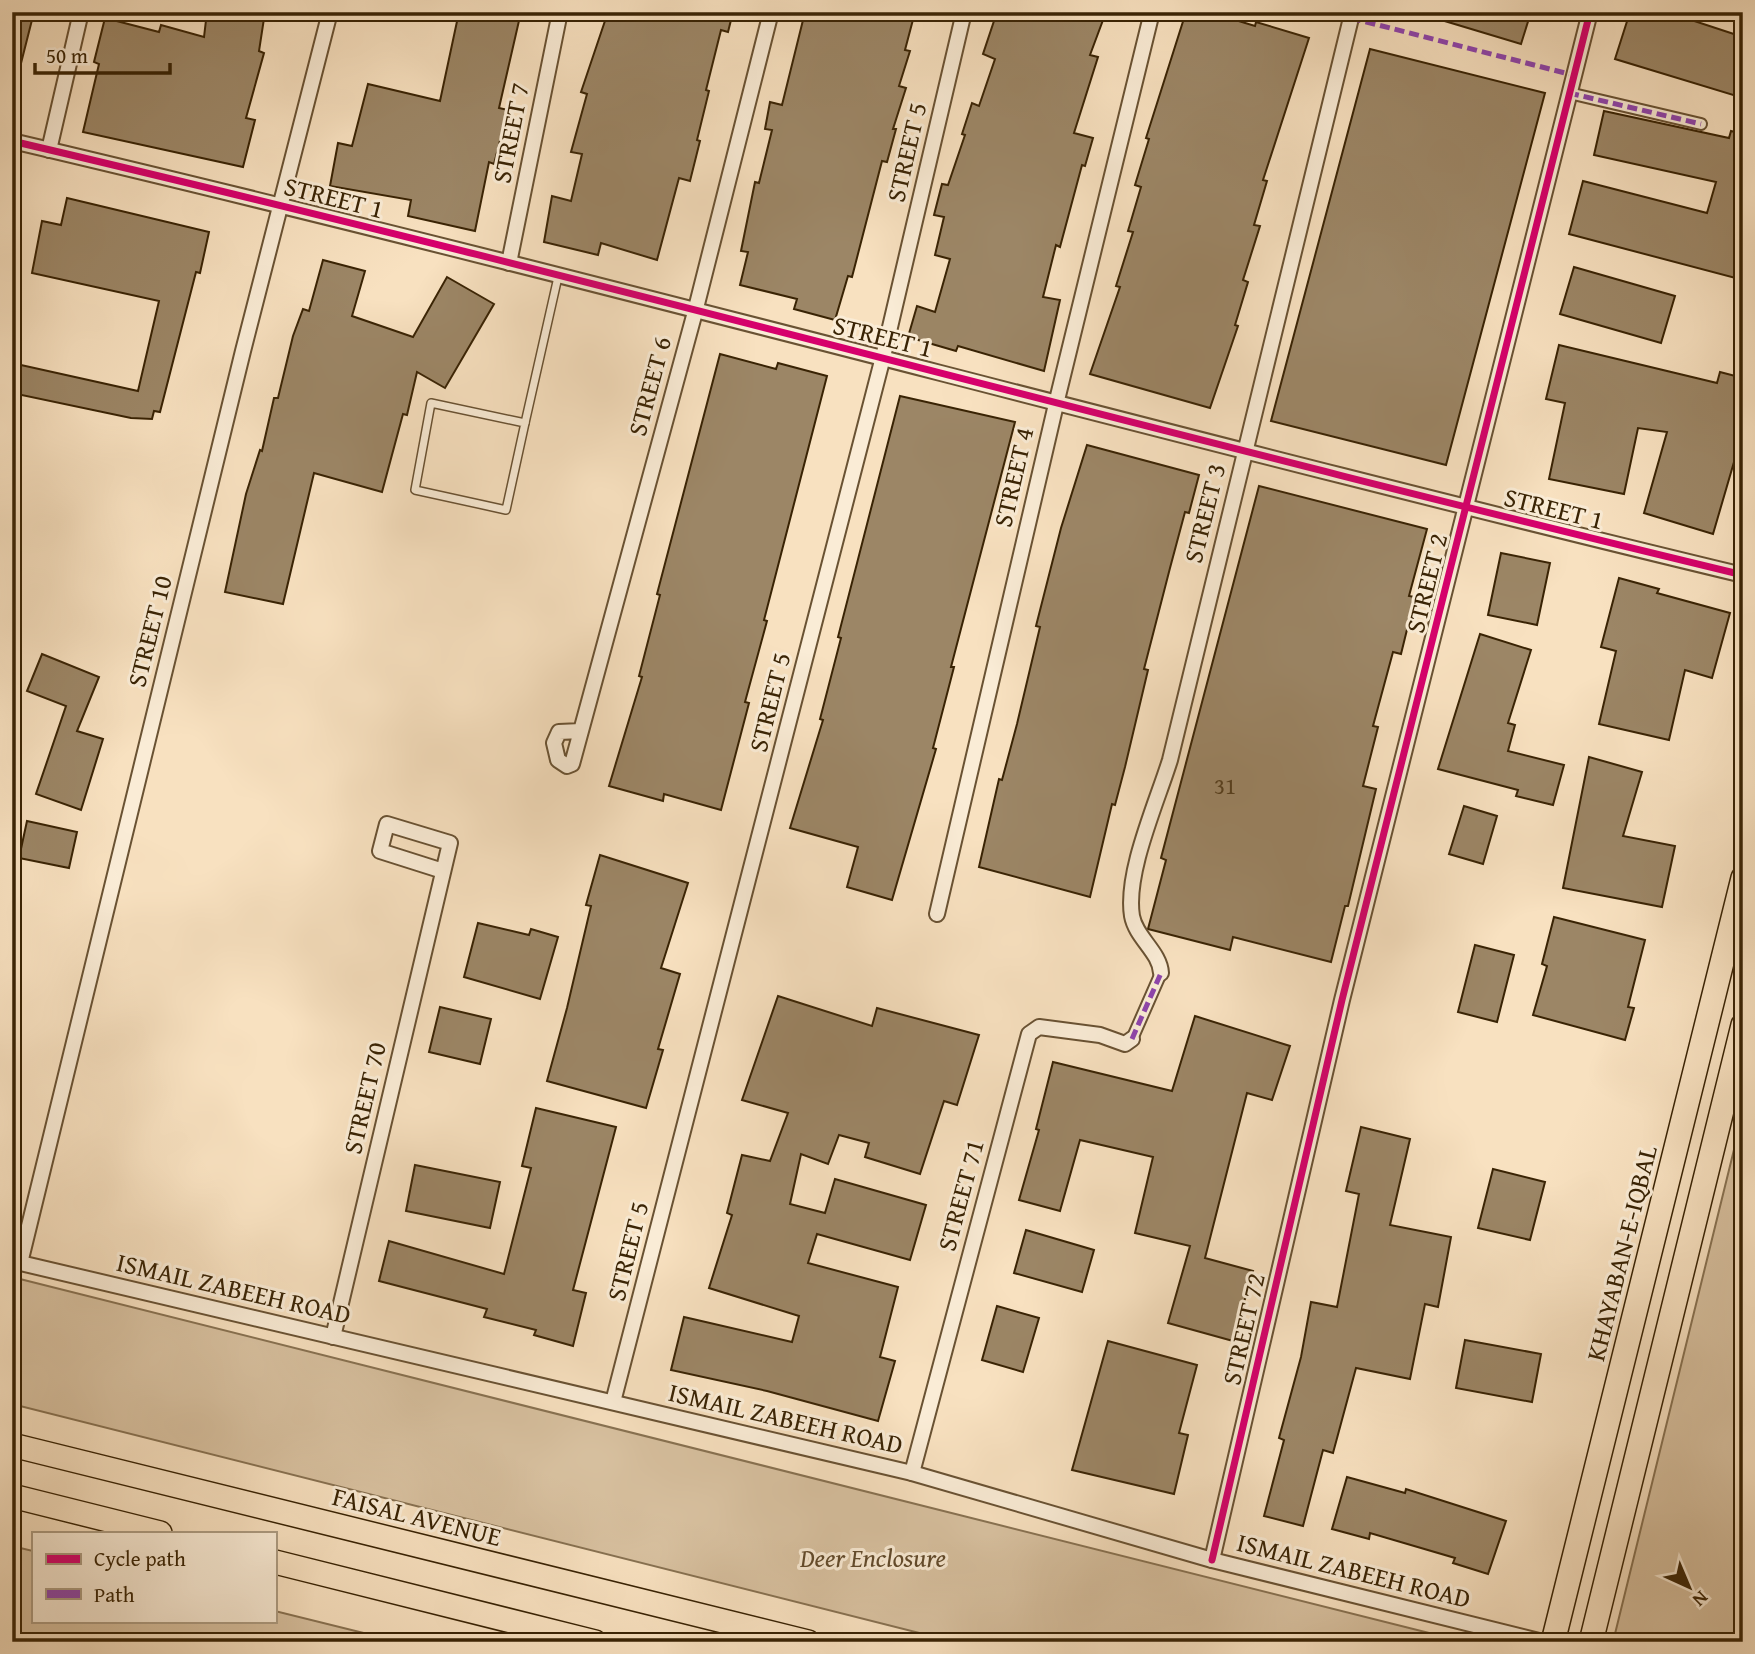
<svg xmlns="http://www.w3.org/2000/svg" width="1755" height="1654" font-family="'Gentium Book Plus',serif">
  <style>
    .green { fill: #d8c1a0; stroke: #887252; stroke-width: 2 }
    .building { fill: #9c8666; stroke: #392304; stroke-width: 2 }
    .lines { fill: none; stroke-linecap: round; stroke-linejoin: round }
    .service-casing { stroke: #695233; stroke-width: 10 }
    .pedestrian-casing { stroke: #695233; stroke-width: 14 }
    .minor-casing { stroke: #695233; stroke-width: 18 }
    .primary-casing { stroke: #392304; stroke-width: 26 }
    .service { stroke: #faecd6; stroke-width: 7 }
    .pedestrian { stroke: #faecd6; stroke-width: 10 }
    .minor { stroke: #faecd6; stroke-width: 14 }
    .primary { stroke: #f8e1c0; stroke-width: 23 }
    .quiet { stroke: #8e44ad; stroke-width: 5; stroke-dasharray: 10 5; stroke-linecap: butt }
    .cycleway-casing { stroke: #faecd6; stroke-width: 11 }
    .cycleway { stroke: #d6006c; stroke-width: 7 }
    .labels { text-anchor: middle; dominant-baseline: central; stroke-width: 6; stroke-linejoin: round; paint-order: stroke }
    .number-label { font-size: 23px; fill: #523c1c }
    .street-label { font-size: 26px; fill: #392304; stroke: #faecd6 }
    .park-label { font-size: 26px; font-style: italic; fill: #614a2b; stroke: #faecd6 }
  </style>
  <rect width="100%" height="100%" fill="#f8e1c0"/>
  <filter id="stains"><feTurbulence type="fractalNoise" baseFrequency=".00286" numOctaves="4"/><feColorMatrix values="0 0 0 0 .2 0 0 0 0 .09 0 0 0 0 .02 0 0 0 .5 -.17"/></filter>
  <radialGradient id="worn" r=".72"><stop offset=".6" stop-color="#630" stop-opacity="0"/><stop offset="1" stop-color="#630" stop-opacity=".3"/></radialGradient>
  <g class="green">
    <polygon points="1743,1113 1743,1642 1613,1642"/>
    <polygon points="12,1277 1465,1642 955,1642 12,1404"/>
    <polygon points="12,1546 33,1551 33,1621 275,1621 275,1611 400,1642 12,1642"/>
  </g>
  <g class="building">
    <polygon points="12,12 34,12 17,79 12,78"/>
    <polygon points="207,12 265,12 259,51 264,53 246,118 255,120 243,167 83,132 99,64 94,62 105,18 159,32 161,25 204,37"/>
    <polygon points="459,12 521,12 499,108 508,110 494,164 489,162 475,231 408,216 411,200 330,186 338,143 352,146 368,84 440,101"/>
    <polygon points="608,12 733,12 728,32 721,30 706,90 709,91 697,140 700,141 690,181 679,178 657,260 601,243 598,255 544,242 552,196 571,201 582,154 571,152 587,94 581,92"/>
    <polygon points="805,12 915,12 905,50 910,51 899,86 906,88 893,129 896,129 887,162 882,161 852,277 848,276 835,320 794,309 797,299 740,285 748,252 741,251 755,182 759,183 772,130 765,129 770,102 782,105"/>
    <polygon points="997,12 1106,12 1090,55 1098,57 1074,133 1093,138 1085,166 1082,165 1060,247 1056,245 1043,297 1060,300 1044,371 958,346 956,351 908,337 917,306 935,312 950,259 935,255 944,217 934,215 942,184 948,185 965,135 962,134 972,103 979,106 995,59 983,54"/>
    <polygon points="1186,12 1209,12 1255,26 1256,22 1309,38 1263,180 1267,181 1254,225 1260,226 1243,280 1248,282 1235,325 1238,326 1210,408 1090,374 1120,287 1116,286 1133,232 1128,231 1141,187 1135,185 1149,139 1146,138"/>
    <polygon points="1429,12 1531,12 1521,44 1428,16"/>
    <polygon points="1630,12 1667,12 1743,37 1743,98 1615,59"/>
    <polygon points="1370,49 1545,93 1446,465 1271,421"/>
    <polygon points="1604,111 1729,138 1731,131 1743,134 1743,280 1569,234 1583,181 1707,213 1716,182 1594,155"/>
    <polygon points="67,198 209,232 200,273 196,272 160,412 154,411 152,419 131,418 12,393 12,363 138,391 159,301 32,273 42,221 61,225"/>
    <polygon points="323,260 365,271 352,316 413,337 447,277 494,304 445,388 417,372 407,415 403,414 382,492 314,473 283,604 225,592 246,494 260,450 262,451 274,398 278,398 293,336 303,309 309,311"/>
    <polygon points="1574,267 1675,296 1661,343 1560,314"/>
    <polygon points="1559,345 1717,383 1720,372 1743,378 1743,412 1734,462 1713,534 1644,513 1667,432 1638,428 1624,494 1549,479 1565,403 1546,399"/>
    <polygon points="720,354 776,369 778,363 827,376 764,620 767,621 745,702 749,703 721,810 664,794 663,801 609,786 642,677 639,676 660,595 657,594"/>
    <polygon points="900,396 1015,422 951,667 954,667 933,748 936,749 892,900 847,887 858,847 790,828 823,720 820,719 841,638 838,637"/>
    <polygon points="1087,445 1199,475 1189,513 1185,512 1170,568 1144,669 1148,670 1125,767 1115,805 1112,804 1090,897 979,867 999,779 1002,780 1017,724 1040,627 1036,626 1061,528"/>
    <polygon points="1259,486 1427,529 1409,596 1415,597 1401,654 1393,652 1373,726 1378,727 1363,786 1376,789 1348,906 1345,906 1331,962 1233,937 1230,950 1148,929 1166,860 1161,858"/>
    <polygon points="1501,553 1550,563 1537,625 1488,615"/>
    <polygon points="1619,578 1659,589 1657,593 1730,613 1712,678 1685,670 1669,740 1599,724 1616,651 1601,647"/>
    <polygon points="1480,634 1531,650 1508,723 1515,725 1508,751 1564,765 1553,805 1516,796 1518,790 1438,769"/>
    <polygon points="42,654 99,677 77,731 103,739 81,810 36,794 66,706 27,691"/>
    <polygon points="1589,757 1642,772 1623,836 1675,846 1662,907 1563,888"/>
    <polygon points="1464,806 1497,816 1483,864 1449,854"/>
    <polygon points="27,821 77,832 69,868 19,858"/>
    <polygon points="600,855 688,883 661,968 680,974 658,1049 663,1050 646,1108 547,1081 567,1008 591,906 586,905"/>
    <polygon points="1554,917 1645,940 1628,1007 1634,1008 1625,1040 1533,1015 1547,966 1542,964"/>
    <polygon points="478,923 529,935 531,929 558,937 540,999 464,977"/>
    <polygon points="1475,945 1514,955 1497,1022 1458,1012"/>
    <polygon points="778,996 872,1026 877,1008 979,1035 957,1105 944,1101 920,1174 865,1157 869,1143 839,1135 828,1164 801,1154 790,1204 825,1213 835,1179 926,1205 910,1260 817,1234 808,1263 898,1287 880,1357 895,1361 878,1421 767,1391 671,1370 684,1317 792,1342 799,1316 709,1288 732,1215 727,1213 742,1155 770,1161 788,1113 742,1100"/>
    <polygon points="440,1007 491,1019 480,1064 429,1052"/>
    <polygon points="1195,1016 1290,1046 1272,1100 1247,1093 1205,1258 1253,1271 1233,1341 1168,1323 1190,1246 1135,1233 1153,1157 1080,1140 1060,1211 1019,1200 1039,1130 1036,1129 1053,1062 1172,1091"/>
    <polygon points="536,1108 616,1127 573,1290 586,1293 573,1346 534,1335 536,1330 484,1317 487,1309 379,1281 389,1241 504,1274 531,1168 522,1166"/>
    <polygon points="1361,1127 1410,1139 1390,1225 1451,1237 1438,1307 1425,1304 1410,1379 1356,1368 1333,1453 1323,1450 1303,1526 1264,1516 1284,1440 1279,1438 1301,1357 1311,1302 1337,1307 1359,1194 1346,1191"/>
    <polygon points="415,1165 500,1182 490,1228 406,1211"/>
    <polygon points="1493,1169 1545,1182 1530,1240 1478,1228"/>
    <polygon points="1026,1230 1094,1250 1082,1292 1014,1273"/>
    <polygon points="997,1306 1039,1318 1023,1372 982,1360"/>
    <polygon points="1465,1340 1541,1354 1532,1402 1456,1388"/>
    <polygon points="1108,1341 1197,1365 1179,1433 1188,1435 1174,1494 1072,1470"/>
    <polygon points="1347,1477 1405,1493 1406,1489 1506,1521 1488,1574 1453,1563 1455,1558 1370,1533 1369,1539 1332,1529"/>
  </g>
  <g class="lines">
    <g class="service-casing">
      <g id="service">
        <polygon points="431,403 525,423 506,510 415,490"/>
        <polyline points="525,423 558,277"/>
      </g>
    </g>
    <g class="pedestrian-casing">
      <g id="pedestrian">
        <polyline points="1569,93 1701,124"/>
        <polyline points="1132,1039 1161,973"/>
      </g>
    </g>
    <g class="minor-casing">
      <g id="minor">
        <path d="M12,141C591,277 1165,436 1743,575"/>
        <polyline points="49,150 81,12"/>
        <polyline points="509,263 560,12"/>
        <polyline points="581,731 559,732 554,743 558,760 567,766 572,764 695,312 771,12"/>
        <polyline points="937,914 1057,400 1152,12"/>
        <path d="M1161,973C1160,952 1136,938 1132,916C1125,873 1157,802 1170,760L1351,18"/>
        <polyline points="12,1261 912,1473 1212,1560 1543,1642"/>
        <polyline points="20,1263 243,351 330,12"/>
        <polyline points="333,1337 450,843 387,824 380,851 443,871"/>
        <polyline points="613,1402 883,357 964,12"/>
        <polyline points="912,1473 1029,1034 1039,1027 1100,1035 1125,1044 1132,1039"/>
        <polyline points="1212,1560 1342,1000 1590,12"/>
      </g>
    </g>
    <g class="primary-casing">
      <g id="primary">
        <polyline points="12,1445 808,1642"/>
        <polyline points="12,1496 160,1533"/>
        <polyline points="275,1562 595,1642"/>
        <polyline points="1553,1642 1743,878"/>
        <polyline points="1591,1642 1743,1025"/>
      </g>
    </g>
    <use href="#service" class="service"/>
    <use href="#pedestrian" class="pedestrian"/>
    <use href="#minor" class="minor"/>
    <use href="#primary" class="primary"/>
    <g class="quiet">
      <polyline points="1351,18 1573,75"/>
      <polyline points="1569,93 1701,124"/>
      <polyline points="1132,1039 1161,973"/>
    </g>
    <g class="cycleway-casing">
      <g id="cycleway">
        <path d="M12,141C591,277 1165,436 1743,575"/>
        <polyline points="1212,1560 1342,1000 1590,12"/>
      </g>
    </g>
    <use href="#cycleway" class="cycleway"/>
  </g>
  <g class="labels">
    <g class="number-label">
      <text x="1225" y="785">31</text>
    </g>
    <g class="street-label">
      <text transform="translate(510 133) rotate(-79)">STREET 7</text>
      <text transform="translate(906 152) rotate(-77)">STREET 5</text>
      <text transform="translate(334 197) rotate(14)">STREET 1</text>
      <text transform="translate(883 336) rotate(14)">STREET 1</text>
      <text transform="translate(649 386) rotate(-75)">STREET 6</text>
      <text transform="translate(1013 477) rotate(-77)">STREET 4</text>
      <text transform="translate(1554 508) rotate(14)">STREET 1</text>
      <text transform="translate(1204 513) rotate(-76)">STREET 3</text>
      <text transform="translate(1426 583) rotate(-76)">STREET 2</text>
      <text transform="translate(149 631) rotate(-76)">STREET 10</text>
      <text transform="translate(769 702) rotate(-76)">STREET 5</text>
      <text transform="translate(364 1098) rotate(-77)">STREET 70</text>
      <text transform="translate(960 1195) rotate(-75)">STREET 71</text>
      <text transform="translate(627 1251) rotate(-76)">STREET 5</text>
      <text transform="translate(1621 1253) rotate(-76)">KHAYABAN-E-IQBAL</text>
      <text transform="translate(234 1288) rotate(13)">ISMAIL ZABEEH ROAD</text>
      <text transform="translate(1243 1329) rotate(-77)">STREET 72</text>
      <text transform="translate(786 1418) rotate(13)">ISMAIL ZABEEH ROAD</text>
      <text transform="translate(417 1516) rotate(14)">FAISAL AVENUE</text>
      <text transform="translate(1354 1570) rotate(14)">ISMAIL ZABEEH ROAD</text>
    </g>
    <g class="park-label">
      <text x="873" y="1557">Deer Enclosure</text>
    </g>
  </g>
  <rect width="1755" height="1654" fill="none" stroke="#f8e1c0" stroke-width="42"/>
  <rect x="14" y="14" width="1727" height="1626" fill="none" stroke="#392304" stroke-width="3.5"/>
  <rect x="21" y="21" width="1713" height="1612" fill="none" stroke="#392304" stroke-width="2"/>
  <rect x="32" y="1532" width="245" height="91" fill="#faecd6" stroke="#ad9c82" stroke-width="2"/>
  <rect x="46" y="1554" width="35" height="10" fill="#d6006c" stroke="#ad9c82" stroke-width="2"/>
  <text x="94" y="1566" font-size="21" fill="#392304">Cycle path</text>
  <rect x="46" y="1589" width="35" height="10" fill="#8e44ad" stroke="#ad9c82" stroke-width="2"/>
  <text x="94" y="1602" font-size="21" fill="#392304">Path</text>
  <g transform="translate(1689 1587) rotate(136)" stroke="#faecd6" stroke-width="5" paint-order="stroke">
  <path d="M0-5L12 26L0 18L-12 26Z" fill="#392304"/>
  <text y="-10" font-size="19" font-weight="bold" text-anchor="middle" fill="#392304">N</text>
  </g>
  <path d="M35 63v10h135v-10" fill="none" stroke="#392304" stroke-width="3.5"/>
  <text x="46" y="63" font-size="21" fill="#392304" stroke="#faecd6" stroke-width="5" paint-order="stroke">50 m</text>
  <rect width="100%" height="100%" filter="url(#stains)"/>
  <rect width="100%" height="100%" fill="url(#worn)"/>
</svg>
